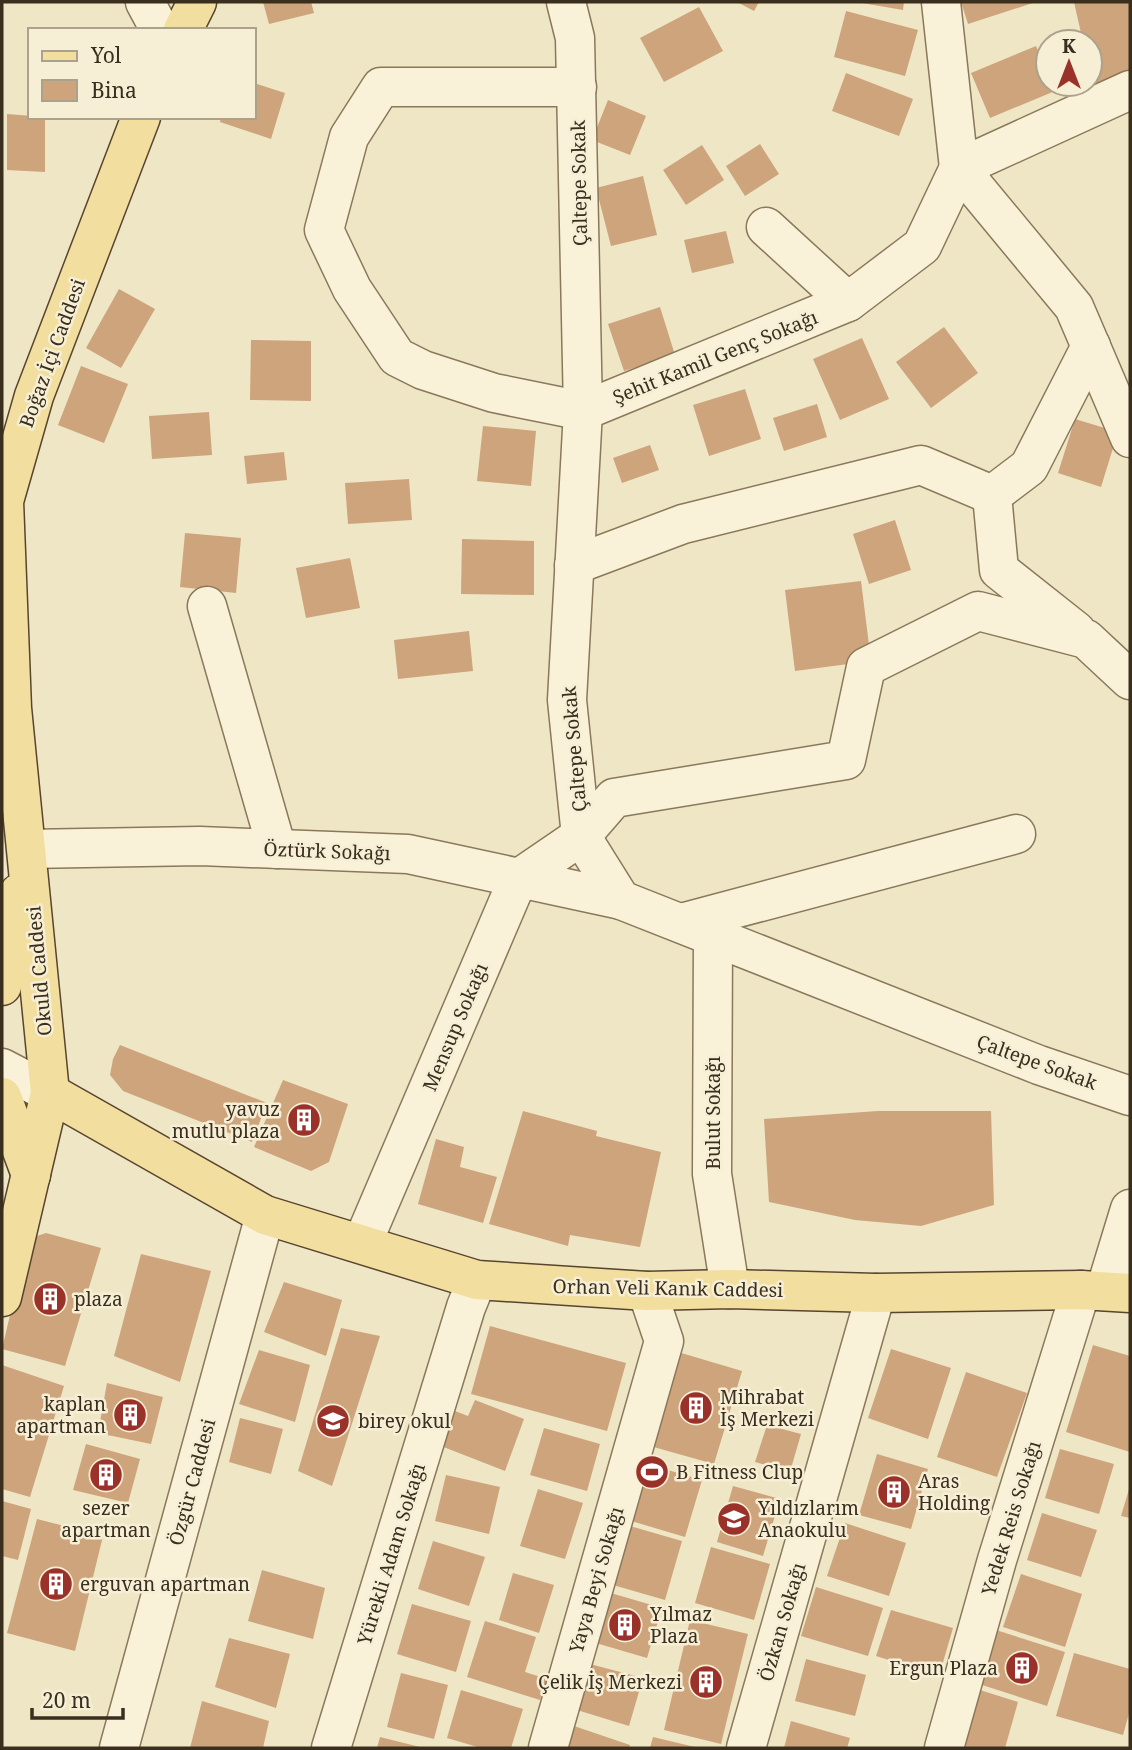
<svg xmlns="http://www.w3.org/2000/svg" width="1132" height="1750" font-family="'Noto Serif',serif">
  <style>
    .building { fill: #cda47b }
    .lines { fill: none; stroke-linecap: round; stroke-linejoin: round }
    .minor-casing { stroke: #8a785b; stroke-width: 41 }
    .major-casing { stroke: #58452f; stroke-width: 41 }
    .minor { stroke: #f9f2d9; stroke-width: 38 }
    .major { stroke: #f2de9e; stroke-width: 38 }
    .labels { text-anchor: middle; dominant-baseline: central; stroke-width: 5; stroke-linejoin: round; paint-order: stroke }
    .street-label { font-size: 19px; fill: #3a2e1f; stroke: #f6efd5 }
    .poi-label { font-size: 19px; fill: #3a2e1f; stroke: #f6efd5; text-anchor: start }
  </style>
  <rect width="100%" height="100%" fill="#efe6c6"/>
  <g class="building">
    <polygon points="263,2 311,2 314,13 269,24"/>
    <polygon points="737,2 759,2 754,11"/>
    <polygon points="856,2 904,2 903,10"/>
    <polygon points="961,2 1036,2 968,24"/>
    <polygon points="1074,2 1130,2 1130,79 1092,87 1090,42 1083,42"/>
    <polygon points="699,7 723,51 664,82 640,38"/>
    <polygon points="846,11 918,30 905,76 834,57"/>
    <polygon points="1036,46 1048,74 1048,84 1052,84 1055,91 990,118 971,73"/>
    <polygon points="846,73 913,99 899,136 832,111"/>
    <polygon points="254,83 285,93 271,139 220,122 221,117 254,117"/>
    <polygon points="608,100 646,116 630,155 592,140"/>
    <polygon points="7,114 45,117 45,172 7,170"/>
    <polygon points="760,144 779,174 745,196 726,166"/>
    <polygon points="702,145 724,180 686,205 663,170"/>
    <polygon points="643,176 657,235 611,246 596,188"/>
    <polygon points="726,231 734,263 692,273 684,240"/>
    <polygon points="119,289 155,309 121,368 86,348"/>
    <polygon points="660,307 675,355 624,371 608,324"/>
    <polygon points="944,327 978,373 931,408 896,362"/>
    <polygon points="862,338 889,399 840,420 813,359"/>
    <polygon points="251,340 311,341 311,401 250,400"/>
    <polygon points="81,366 128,384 104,443 58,425"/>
    <polygon points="745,389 761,439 709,456 693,405"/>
    <polygon points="817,404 827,437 784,451 773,418"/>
    <polygon points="209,412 212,455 152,459 149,416"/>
    <polygon points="1075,419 1118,432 1101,487 1058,473"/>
    <polygon points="483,426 536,431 531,486 477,481"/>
    <polygon points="650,445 659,470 622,483 613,458"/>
    <polygon points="284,452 287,480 247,484 244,456"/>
    <polygon points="409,479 412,520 348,524 345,483"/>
    <polygon points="895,520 911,570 869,584 853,534"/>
    <polygon points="185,533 241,538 236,593 180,587"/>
    <polygon points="462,539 534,541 534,595 461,594"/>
    <polygon points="350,558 360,608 306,618 296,568"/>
    <polygon points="861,581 871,661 795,671 785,590"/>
    <polygon points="469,631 473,671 398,679 394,640"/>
    <polygon points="120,1045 267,1103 252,1142 123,1091 110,1075 113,1059"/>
    <polygon points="283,1080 348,1104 329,1162 311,1171 254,1147"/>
    <polygon points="523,1111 597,1131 596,1136 661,1152 640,1247 570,1235 568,1246 489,1224"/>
    <polygon points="878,1111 991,1111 994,1205 921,1226 855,1220 769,1202 764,1119"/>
    <polygon points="436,1139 464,1147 460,1167 497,1177 483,1223 418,1204"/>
    <polygon points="46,1233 101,1248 65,1366 2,1349 28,1239"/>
    <polygon points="141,1254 211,1271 180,1382 114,1356"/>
    <polygon points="284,1282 342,1300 326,1356 264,1332"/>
    <polygon points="490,1326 626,1363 607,1431 471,1394"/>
    <polygon points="341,1328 380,1336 332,1486 298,1471"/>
    <polygon points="1093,1345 1130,1356 1130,1452 1066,1432"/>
    <polygon points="891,1349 951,1368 928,1439 868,1418"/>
    <polygon points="259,1350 310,1365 295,1422 239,1404"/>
    <polygon points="678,1352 742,1371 714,1464 650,1446"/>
    <polygon points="2,1365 64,1386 30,1497 2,1489"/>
    <polygon points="966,1372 1027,1393 997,1477 937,1457"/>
    <polygon points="107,1383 163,1397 151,1444 98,1433"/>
    <polygon points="475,1400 524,1419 505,1471 441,1446 455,1411 468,1416"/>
    <polygon points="240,1418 283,1429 271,1474 229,1462"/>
    <polygon points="767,1425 801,1434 790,1472 755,1462"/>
    <polygon points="544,1428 600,1444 587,1491 530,1475"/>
    <polygon points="86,1444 140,1459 128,1503 73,1490"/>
    <polygon points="1060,1449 1114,1464 1099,1514 1045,1498"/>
    <polygon points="877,1454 928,1469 911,1529 859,1515"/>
    <polygon points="644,1463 702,1480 685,1537 628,1520"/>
    <polygon points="446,1475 500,1487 489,1534 435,1521"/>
    <polygon points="733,1486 780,1499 763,1556 717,1542"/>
    <polygon points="1130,1486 1130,1518 1121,1516"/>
    <polygon points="538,1489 583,1503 565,1559 520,1546"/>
    <polygon points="2,1501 31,1509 18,1560 2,1556"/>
    <polygon points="1042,1513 1097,1530 1081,1577 1027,1560"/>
    <polygon points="37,1519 103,1536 75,1651 7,1633"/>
    <polygon points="845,1523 906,1543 889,1596 827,1576"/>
    <polygon points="623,1524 682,1541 665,1600 606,1583"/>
    <polygon points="433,1541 485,1557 469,1606 418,1589"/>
    <polygon points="711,1547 770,1564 754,1620 695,1603"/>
    <polygon points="262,1570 325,1588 313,1639 248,1621"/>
    <polygon points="513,1573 554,1585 539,1633 499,1620"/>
    <polygon points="1021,1574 1082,1594 1065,1647 1003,1627"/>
    <polygon points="816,1587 883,1608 868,1656 801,1636"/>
    <polygon points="604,1591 662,1608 647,1658 589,1641"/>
    <polygon points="412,1604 471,1621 456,1672 397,1654"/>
    <polygon points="891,1610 953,1628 939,1676 876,1656"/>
    <polygon points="690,1620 748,1634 721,1744 664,1730"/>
    <polygon points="485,1621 536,1637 525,1672 547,1679 540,1700 467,1677"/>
    <polygon points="996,1630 1065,1652 1047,1706 979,1684"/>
    <polygon points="229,1638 290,1654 276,1708 215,1687"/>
    <polygon points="1074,1653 1130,1669 1130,1710 1123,1735 1056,1716"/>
    <polygon points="806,1659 866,1675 855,1716 795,1701"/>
    <polygon points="590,1664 643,1678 629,1726 577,1710"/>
    <polygon points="401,1673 448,1685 434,1739 387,1727"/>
    <polygon points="461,1690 523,1709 511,1748 481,1748 447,1738"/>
    <polygon points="980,1690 1018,1702 1005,1748 963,1748"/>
    <polygon points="202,1701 269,1721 263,1748 190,1748"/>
    <polygon points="791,1721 850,1738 847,1748 784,1748"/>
    <polygon points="574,1726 630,1745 629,1748 567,1748"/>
    <polygon points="380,1737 420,1747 420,1748 377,1748"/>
    <polygon points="653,1737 695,1747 695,1748 650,1748"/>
  </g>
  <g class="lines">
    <g class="minor-casing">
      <g id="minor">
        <polyline points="145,2 160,30"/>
        <polyline points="566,2 575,38 583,411 567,700 581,836 621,900 1039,1065 1130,1096"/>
        <polyline points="941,2 959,168 1074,307 1130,438"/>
        <polyline points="577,87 381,87 349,137 324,230 352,289 397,357 423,370 494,393 583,411 848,302 922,246 959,168 1130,90"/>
        <polyline points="766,227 848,302"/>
        <polyline points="992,495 999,570 1076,631"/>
        <polyline points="574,565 683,524 921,465 992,495 1029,467 1091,346"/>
        <polyline points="207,606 277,849"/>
        <polyline points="27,849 200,846 408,854 621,900"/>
        <polyline points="681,923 1016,834"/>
        <polyline points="713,936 712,1174 730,1289"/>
        <polyline points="2,1068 50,1093"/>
        <polyline points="362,1244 518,879 581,836 614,798 846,760 866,667 978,611 1086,639 1130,680"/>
        <polyline points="1105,1291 1130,1209"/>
        <polyline points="119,1748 265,1215"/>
        <polyline points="331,1748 466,1307 477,1280"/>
        <polyline points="548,1748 664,1341 647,1291"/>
        <polyline points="746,1748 876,1293"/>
        <polyline points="944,1748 997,1560 1081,1290"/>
      </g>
    </g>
    <g class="major-casing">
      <g id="major">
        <polyline points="183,30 197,2"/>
        <polyline points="2,986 19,893"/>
        <polyline points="50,1093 265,1215 477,1280 647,1291 730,1289 876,1293 1081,1290 1130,1293"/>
        <polyline points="2,1097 31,1175"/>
        <polyline points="2,1297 50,1093 12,708 4,501 34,396 141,117"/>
      </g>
    </g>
    <use href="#minor" class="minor"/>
    <use href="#major" class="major"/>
  </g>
  <defs>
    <g id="building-disc" transform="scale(1.75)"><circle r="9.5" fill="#9a322a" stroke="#f6efd5"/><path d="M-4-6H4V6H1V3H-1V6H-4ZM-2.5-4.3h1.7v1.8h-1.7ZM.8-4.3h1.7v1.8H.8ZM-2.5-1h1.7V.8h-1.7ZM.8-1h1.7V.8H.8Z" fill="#fff"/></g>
    <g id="school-disc" transform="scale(1.75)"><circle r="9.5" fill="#9a322a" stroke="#f6efd5"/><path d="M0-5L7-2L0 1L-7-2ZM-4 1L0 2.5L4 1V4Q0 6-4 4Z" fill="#fff"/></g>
    <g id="stadium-disc" transform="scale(1.75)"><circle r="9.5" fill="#9a322a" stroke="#f6efd5"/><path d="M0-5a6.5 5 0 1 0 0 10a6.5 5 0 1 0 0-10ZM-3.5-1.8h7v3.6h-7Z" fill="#fff"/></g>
  </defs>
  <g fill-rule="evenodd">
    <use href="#building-disc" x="304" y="1120"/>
    <use href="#building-disc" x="50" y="1299"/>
    <use href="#building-disc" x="696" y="1408"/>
    <use href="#building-disc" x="130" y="1415"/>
    <use href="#school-disc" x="333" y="1421"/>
    <use href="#stadium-disc" x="652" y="1472"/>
    <use href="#building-disc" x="106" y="1475"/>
    <use href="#building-disc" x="894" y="1492"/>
    <use href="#school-disc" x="734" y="1519"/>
    <use href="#building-disc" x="56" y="1584"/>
    <use href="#building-disc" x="625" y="1625"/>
    <use href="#building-disc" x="1022" y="1668"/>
    <use href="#building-disc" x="706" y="1682"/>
  </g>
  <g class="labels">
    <g class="street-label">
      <text transform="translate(579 183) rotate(-91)">Çaltepe Sokak</text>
      <text transform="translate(52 353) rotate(-70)">Boğaz İçi Caddesi</text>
      <text transform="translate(715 357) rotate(-22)">Şehit Kamil Genç Sokağı</text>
      <text transform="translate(574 749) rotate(-95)">Çaltepe Sokak</text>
      <text transform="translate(327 851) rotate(2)">Öztürk Sokağı</text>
      <text transform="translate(39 971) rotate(-95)">Okuld Caddesi</text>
      <text transform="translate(455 1027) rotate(-67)">Mensup Sokağı</text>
      <text transform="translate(1037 1062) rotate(20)">Çaltepe Sokak</text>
      <text transform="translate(713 1113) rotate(-90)">Bulut Sokağı</text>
      <text transform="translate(668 1288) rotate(1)">Orhan Veli Kanık Caddesi</text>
      <text transform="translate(192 1482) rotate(-75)">Özgür Caddesi</text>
      <text transform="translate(1011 1518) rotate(-73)">Yedek Reis Sokağı</text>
      <text transform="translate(391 1554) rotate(-73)">Yürekli Adam Sokağı</text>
      <text transform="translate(596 1580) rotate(-74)">Yaya Beyi Sokağı</text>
      <text transform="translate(782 1622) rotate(-74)">Özkan Sokağı</text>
    </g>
    <g class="poi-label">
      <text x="280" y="1109" text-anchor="end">yavuz<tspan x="280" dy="22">mutlu plaza</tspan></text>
      <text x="74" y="1299">plaza</text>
      <text x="720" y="1397">Mihrabat<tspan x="720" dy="22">İş Merkezi</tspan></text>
      <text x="106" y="1404" text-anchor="end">kaplan<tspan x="106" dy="22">apartman</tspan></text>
      <text x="358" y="1421">birey okul</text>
      <text x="676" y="1472">B Fitness Clup</text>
      <text x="918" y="1481">Aras<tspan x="918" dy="22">Holding</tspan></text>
      <text x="106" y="1508" text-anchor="middle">sezer<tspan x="106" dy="22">apartman</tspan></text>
      <text x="758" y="1508">Yıldızlarım<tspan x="758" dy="22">Anaokulu</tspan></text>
      <text x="80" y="1584">erguvan apartman</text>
      <text x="650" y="1614">Yılmaz<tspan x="650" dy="22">Plaza</tspan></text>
      <text x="998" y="1668" text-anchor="end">Ergun Plaza</text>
      <text x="682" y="1682" text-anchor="end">Çelik İş Merkezi</text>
    </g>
  </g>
  <rect width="1132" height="1750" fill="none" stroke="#3a2e1f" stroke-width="7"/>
  <rect x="28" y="28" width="228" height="91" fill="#f6efd5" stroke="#aba28c" stroke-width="2"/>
  <rect x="42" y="51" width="35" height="10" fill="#f2de9e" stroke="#aba28c" stroke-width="2"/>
  <text x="91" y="63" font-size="21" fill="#3a2e1f">Yol</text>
  <rect x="42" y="80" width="35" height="21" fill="#cda47b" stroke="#aba28c" stroke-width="2"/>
  <text x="91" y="98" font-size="21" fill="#3a2e1f">Bina</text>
  <g transform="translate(1069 63)"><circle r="33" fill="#f6efd5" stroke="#aba28c" stroke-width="2"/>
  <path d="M0-5L12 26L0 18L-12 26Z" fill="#9a322a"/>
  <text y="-10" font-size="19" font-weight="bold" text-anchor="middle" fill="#3a2e1f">K</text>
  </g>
  <path d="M32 1708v10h91v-10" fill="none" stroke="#3a2e1f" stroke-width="3.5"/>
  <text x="42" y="1708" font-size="21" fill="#3a2e1f" stroke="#f6efd5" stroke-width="5" paint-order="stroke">20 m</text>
</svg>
